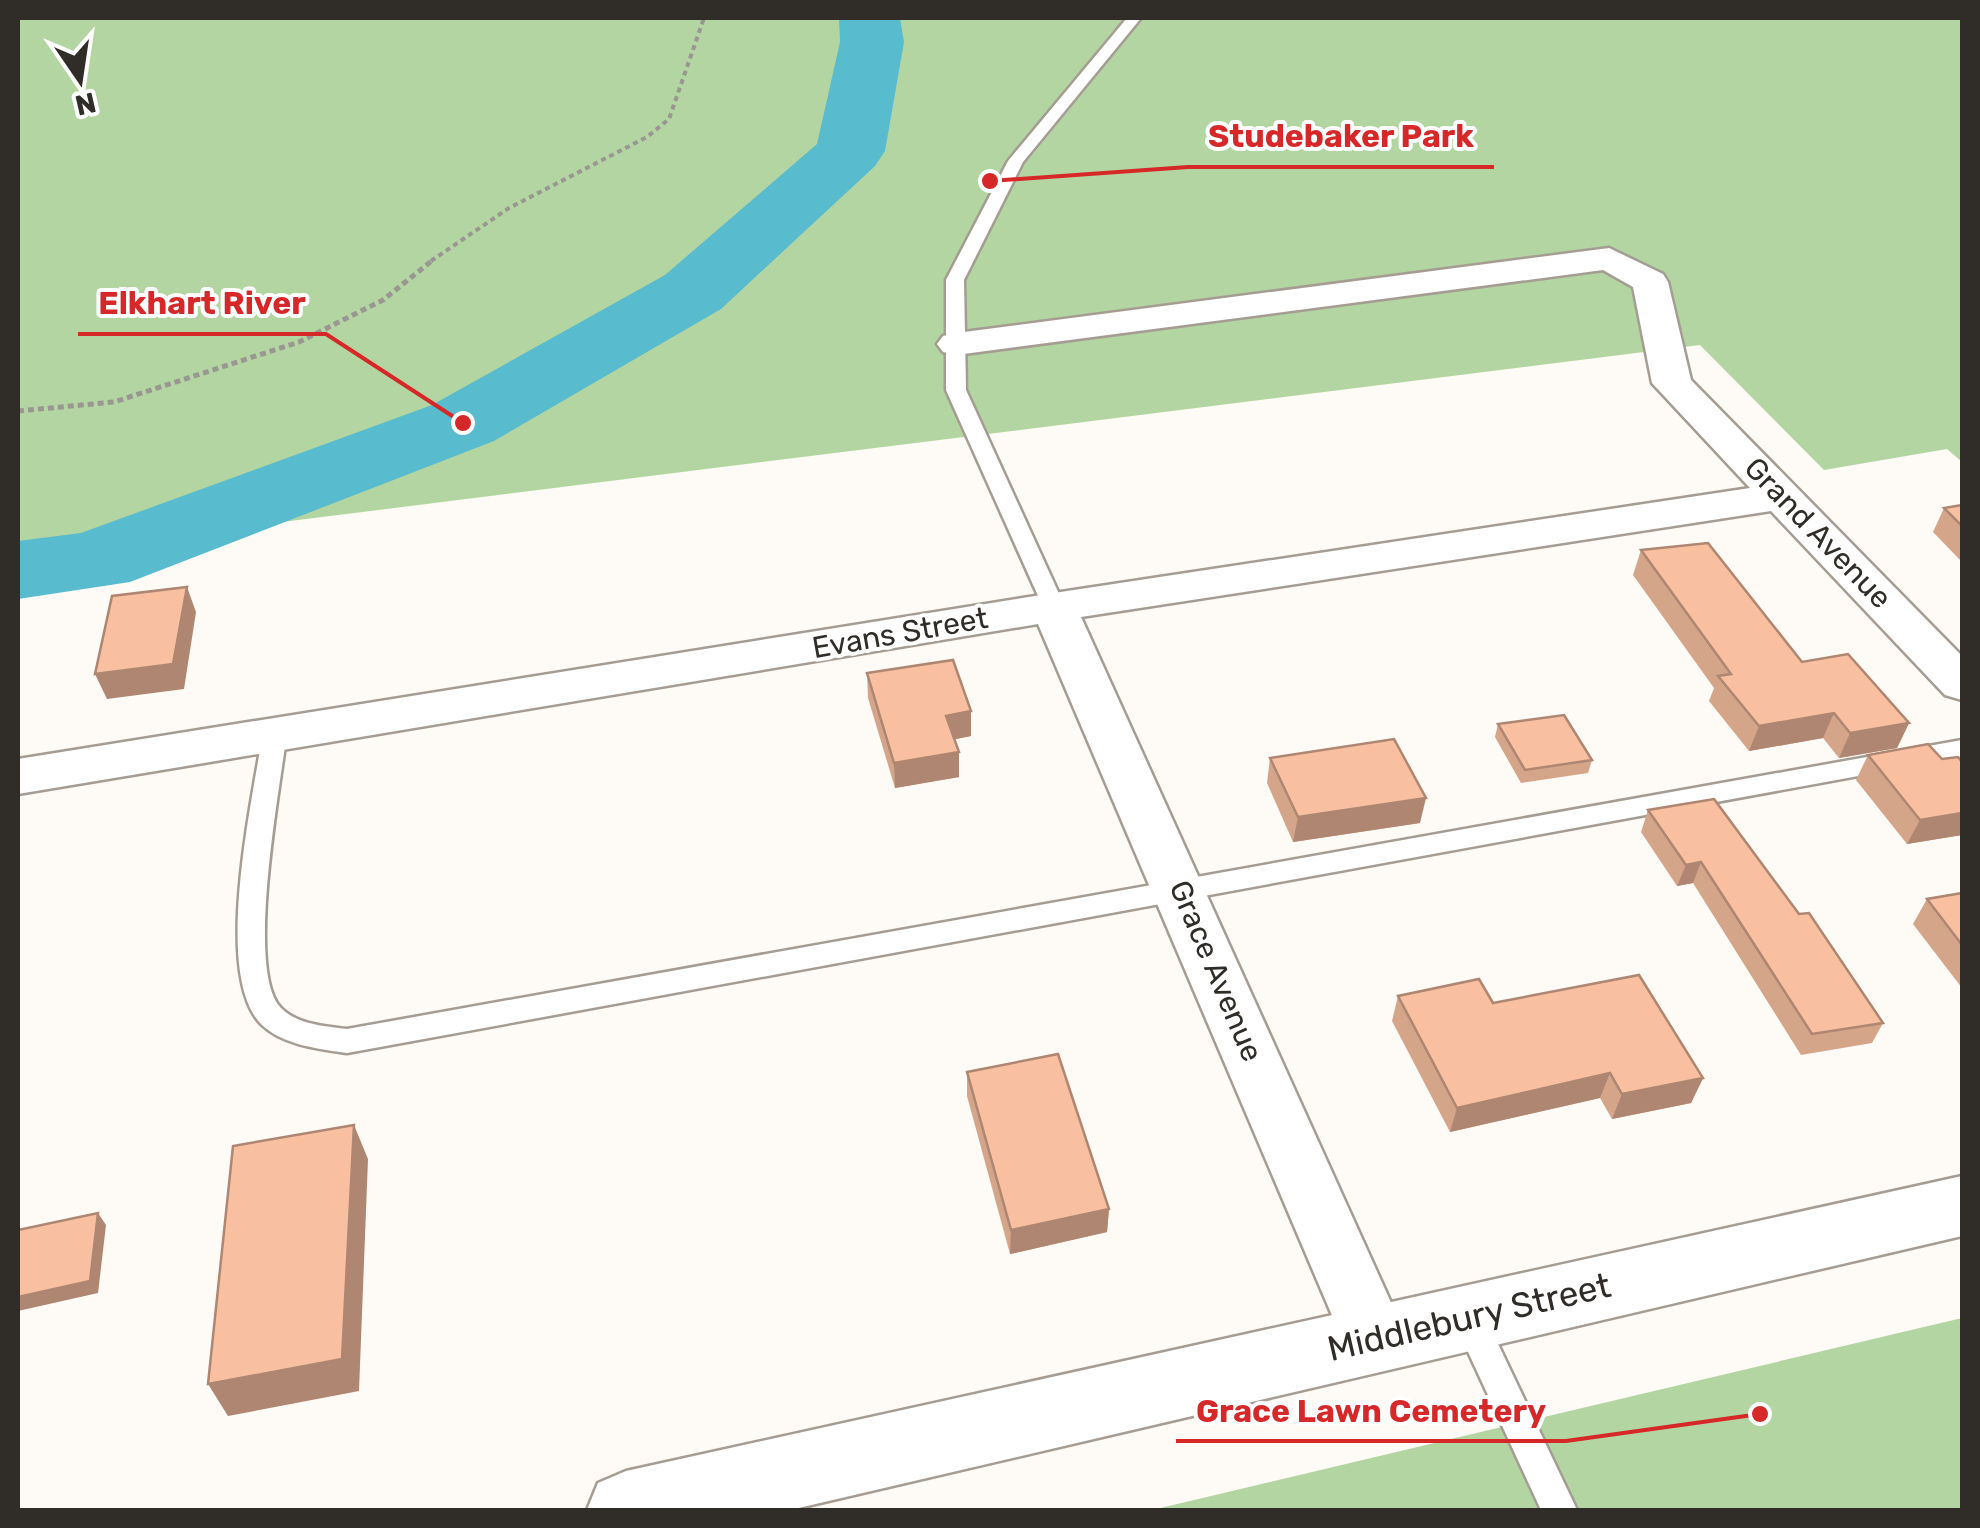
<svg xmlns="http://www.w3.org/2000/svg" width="1980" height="1528" font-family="Rubik,sans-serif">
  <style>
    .green { fill: #b3d5a2 }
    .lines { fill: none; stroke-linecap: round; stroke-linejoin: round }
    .river { fill: #58bbce; fill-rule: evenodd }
    .lane-casing { stroke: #a59d93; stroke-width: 5 }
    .street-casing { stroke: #a59d93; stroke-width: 5 }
    .secondary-casing { stroke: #a59d93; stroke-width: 5 }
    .path-far1 { stroke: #9a9692; stroke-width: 4; stroke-dasharray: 5 4; stroke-linecap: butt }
    .path { stroke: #9a9692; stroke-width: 5; stroke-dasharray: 6 4; stroke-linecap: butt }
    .lane { fill: #fff; fill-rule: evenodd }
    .street { fill: #fff; fill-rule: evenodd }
    .secondary { fill: #fff; fill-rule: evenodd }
    .wall { fill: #d5a58a }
    .shaded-wall { fill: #ae8671 }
    .building { fill: #f8c0a1; stroke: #ae8671; stroke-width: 2.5 }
    .labels { text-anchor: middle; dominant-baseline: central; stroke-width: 8; stroke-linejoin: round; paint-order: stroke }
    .street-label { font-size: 30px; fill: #302d29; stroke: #fff }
    .near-street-label { font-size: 35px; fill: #302d29; stroke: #fff }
    .leader { fill: none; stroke: #d62828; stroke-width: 4 }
    .callout-dot { fill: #d62828; stroke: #fff; stroke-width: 4 }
    .callout-label { font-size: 32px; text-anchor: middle; font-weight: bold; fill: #d62828; stroke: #fff; stroke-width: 8; stroke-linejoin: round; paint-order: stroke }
  </style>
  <rect width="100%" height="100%" fill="#fefaf5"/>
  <g class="green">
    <polygon points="18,18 1962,18 1962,462 1947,449 1824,470 1700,345 18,555"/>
    <polygon points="1962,1318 1962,1510 1152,1510"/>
  </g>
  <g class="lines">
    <polygon class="river" points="839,18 900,18 904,42 885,151 875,166 721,309 494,441 130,582 18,599 18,541 81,533 432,405 665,275 817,144 840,42"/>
    <g class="lane-casing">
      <g id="lane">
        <polygon points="1127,18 1141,18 1023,162 964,280 966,390 1065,607 1054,614 1043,607 946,390 946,280 1008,161"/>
        <path d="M274,730L286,738C280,789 245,972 281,1008C298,1025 325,1026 347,1029L1962,740V757L347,1053C319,1049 282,1045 261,1024C213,975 252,802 262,738Z"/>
        <polygon points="1468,1302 1480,1306 1577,1510 1541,1510 1452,1317 1456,1306"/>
      </g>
    </g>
    <g class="street-casing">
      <polygon id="street" points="1609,248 1663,274 1668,282 1691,380 1962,656 1962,700 1945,695 1771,511 1081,617 1407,1338 1397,1360 1374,1369 1351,1360 1038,624 18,794 18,759 1054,593 1750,488 1652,383 1633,287 1603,270 956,355 943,352 937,344 943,336 956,333"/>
    </g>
    <g class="secondary-casing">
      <polygon id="secondary" points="1962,1176 1962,1236 790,1510 587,1510 598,1483 626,1471"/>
    </g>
    <polyline class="path-far1" points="431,261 509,208 647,137 669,119 704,18"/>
    <polyline class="path" points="18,411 114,402 299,342 383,300 434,259"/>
    <use href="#lane" class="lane"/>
    <use href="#street" class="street"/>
    <use href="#secondary" class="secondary"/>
  </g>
  <g class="wall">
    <polygon points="1962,505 1962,562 1933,532 1944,508"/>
    <polygon points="1641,550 1802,662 1909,723 1897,748 1839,758 1823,738 1749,751 1709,701 1714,688 1633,575"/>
    <polygon points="867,673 971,736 954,739 959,777 895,788 868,698"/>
    <polygon points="1498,724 1592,760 1588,773 1521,783 1495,737"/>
    <polygon points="1868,755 1942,759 1962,762 1962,835 1907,844 1856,780"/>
    <polygon points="1270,758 1420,823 1293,842 1267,783"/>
    <polygon points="1648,810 1799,914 1883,1023 1872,1043 1801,1055 1693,883 1677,886 1641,832"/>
    <polygon points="1962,893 1962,988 1913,924 1927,899"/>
    <polygon points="1398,996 1493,1003 1703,1078 1691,1103 1612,1119 1600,1098 1450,1132 1392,1021"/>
    <polygon points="967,1072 1109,1209 1107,1232 1010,1254 967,1096"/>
  </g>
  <g class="shaded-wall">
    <polygon points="187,587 196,612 184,689 107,699 95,674"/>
    <polygon points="971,711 971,736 947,741 946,716"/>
    <polygon points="1834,713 1823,738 1749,751 1759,726"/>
    <polygon points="1909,723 1897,748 1839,758 1850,733"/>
    <polygon points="959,752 959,777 895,788 894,763"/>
    <polygon points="1426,798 1420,823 1293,842 1298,817"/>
    <polygon points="1962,813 1962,835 1907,844 1920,820"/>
    <polygon points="1701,862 1693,883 1677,886 1686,865"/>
    <polygon points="1610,1073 1600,1098 1450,1132 1457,1108"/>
    <polygon points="1703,1078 1691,1103 1612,1119 1622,1094"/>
    <polygon points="354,1125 368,1159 359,1391 228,1416 208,1384"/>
    <polygon points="1109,1209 1107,1232 1010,1254 1011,1230"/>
    <polygon points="98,1213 106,1225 98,1293 18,1311 18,1297"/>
  </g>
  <g class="building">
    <polygon points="1962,505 1962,526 1944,508"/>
    <polygon points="1708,543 1802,662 1848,654 1909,723 1850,733 1834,713 1759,726 1718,676 1731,674 1641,550"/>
    <polygon points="187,587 173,664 95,674 112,596"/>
    <polygon points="953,660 971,711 946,716 959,752 894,763 867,673"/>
    <polygon points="1564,715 1592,760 1525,770 1498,724"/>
    <polygon points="1394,739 1426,798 1298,817 1270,758"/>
    <polygon points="1928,744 1942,759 1958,757 1962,762 1962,813 1920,820 1868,755"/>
    <polygon points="1714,799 1799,914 1809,913 1883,1023 1812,1034 1701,862 1686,865 1648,810"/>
    <polygon points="1962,893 1962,945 1927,899"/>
    <polygon points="1639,975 1703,1078 1622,1094 1610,1073 1457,1108 1398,996 1479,979 1493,1003"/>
    <polygon points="1058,1054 1109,1209 1011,1230 967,1072"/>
    <polygon points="354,1125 342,1359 208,1384 233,1146"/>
    <polygon points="98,1213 90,1281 18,1297 18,1230"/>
  </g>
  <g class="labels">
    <g class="street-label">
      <text transform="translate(1818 533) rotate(46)">Grand Avenue</text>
      <text transform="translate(900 633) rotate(-10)">Evans Street</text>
      <text transform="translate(1216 971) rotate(67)">Grace Avenue</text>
    </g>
    <g class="near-street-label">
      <text transform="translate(1469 1317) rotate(-13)">Middlebury Street</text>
    </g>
  </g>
  <path class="leader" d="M990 181L1188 167H1494M463 423L326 334H78M1760 1414L1566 1441H1176"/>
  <g class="callout-dot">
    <circle cx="990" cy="181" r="10"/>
    <circle cx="463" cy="423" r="10"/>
    <circle cx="1760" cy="1414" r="10"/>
  </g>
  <g class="callout-label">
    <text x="1341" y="147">Studebaker Park</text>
    <text x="202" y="314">Elkhart River</text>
    <text x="1371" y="1422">Grace Lawn Cemetery</text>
  </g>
  <rect width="1980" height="1528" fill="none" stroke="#302d29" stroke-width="40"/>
  <g transform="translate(80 80) rotate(167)" stroke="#ffffff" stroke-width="8" paint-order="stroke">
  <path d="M0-8L18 38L0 25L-18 38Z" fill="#302d29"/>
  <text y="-15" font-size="28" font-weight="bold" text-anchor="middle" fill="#302d29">N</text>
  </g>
</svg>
